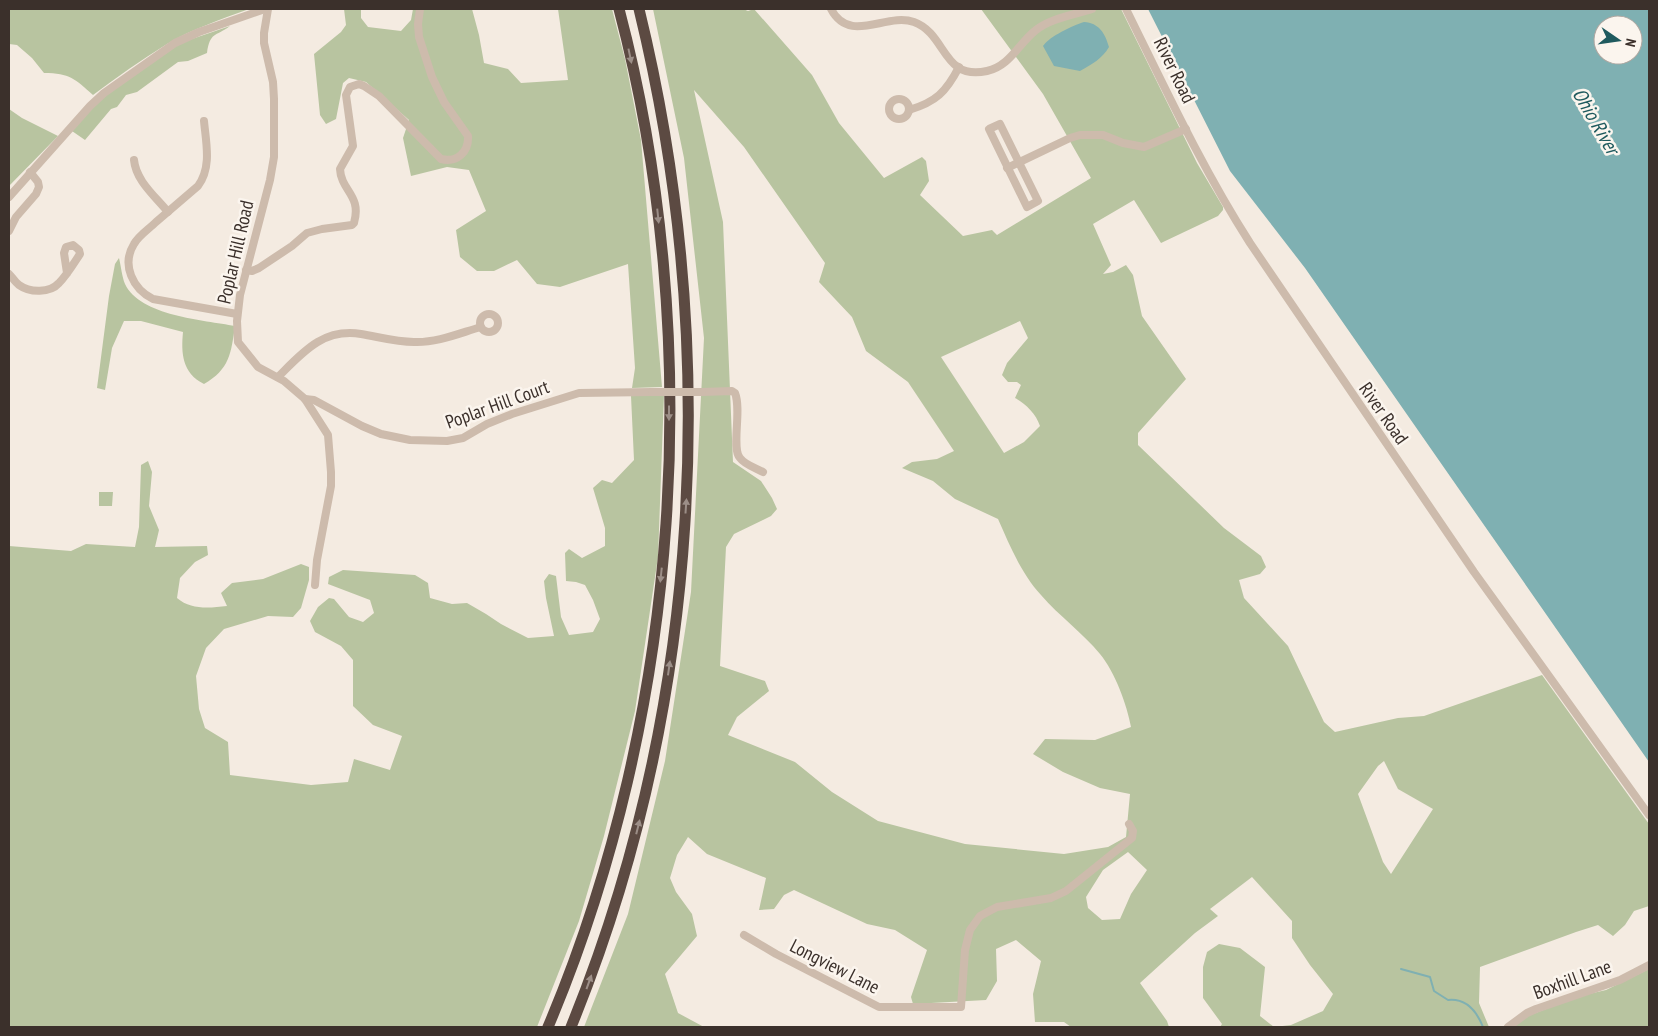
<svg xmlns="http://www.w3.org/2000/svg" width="1658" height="1036" font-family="'PT Sans Narrow',sans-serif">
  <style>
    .green { fill: #b8c4a0; fill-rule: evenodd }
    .water { fill: #7fb0b2; fill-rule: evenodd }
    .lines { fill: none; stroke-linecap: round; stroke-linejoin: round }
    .stream { stroke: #7fb0b2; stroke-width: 2 }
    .minor { stroke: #cdbbac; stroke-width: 8 }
    .highway { stroke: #5c4a42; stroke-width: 11 }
    .minor-bridge { stroke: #cdbbac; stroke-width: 8 }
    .oneway { fill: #9c8e87 }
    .labels { text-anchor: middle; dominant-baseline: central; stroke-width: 5; stroke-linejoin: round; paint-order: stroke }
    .street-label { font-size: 19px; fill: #3b302b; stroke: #fbf5ee }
    .water-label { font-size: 20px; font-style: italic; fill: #1f5a5e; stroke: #fbf5ee }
  </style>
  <rect width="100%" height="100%" fill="#f4ebe1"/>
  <g class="green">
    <path d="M9,9H249C222,19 192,29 167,44C141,60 117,77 93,95C75,79 70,73 44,73L32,58L17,45L9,44Z"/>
    <polygon points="344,9 361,9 361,18 368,27 401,31 411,20 413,9 472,9 479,35 484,63 508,69 521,83 568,80 558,9 612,9 625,59 641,140 662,387 632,388 635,368 628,264 560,287 537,284 517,260 494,271 477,271 460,257 456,230 486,211 469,170 447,167 411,176 403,138 409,120 366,82 349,78 343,83 336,119 326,124 320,115 314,54 341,32 346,25"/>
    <path d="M653,9H743L748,11L754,9L812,75L839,123L884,178L922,157L926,161L929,181L920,195L963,236L992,230L997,235L1091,178L1043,94L981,9H1121L1197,163L1223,207V210L1218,216L1161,243L1134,200L1093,224L1111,265L1103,274L1113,272L1126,265L1133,275L1142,316L1186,379L1138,433V445L1224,528L1261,556L1266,567L1260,574L1239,580L1244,598L1288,646L1324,722L1335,732L1398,718L1424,716L1542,675L1649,824V906L1634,911L1625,925L1613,936L1598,925L1576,932L1480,967L1479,1003L1489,1027H1220L1222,1024L1203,998V967L1207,952L1219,944L1240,948L1265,967L1260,1016L1274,1027L1291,1025L1323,1011L1333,994L1310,965L1292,938V921L1252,877L1210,909L1218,916L1195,933L1140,983L1167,1021L1169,1027H1071L1064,1022H1035L1033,994L1041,961L1016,940L996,949L997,981L986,1000L913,1004L911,997L927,950L895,930L867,924L794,890L784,895L774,909L759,910L766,878L707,854L688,837L677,855L670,878L676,892L692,914L697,936L665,974L678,1013L704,1027H584L628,914L665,761L691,592L704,338L684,158ZM694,90L744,147L825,263L819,282L852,317L866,351L908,382L954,451L937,459L912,462L902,468L933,481L955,499L998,519C1010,546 1021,573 1041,595C1059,616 1083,633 1100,654C1115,672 1127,705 1131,727L1095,740L1045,739L1033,754L1063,772L1100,788L1130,794L1126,837L1108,847L1064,854L965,844L878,821L832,792L795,762L728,735L737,717L769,691L765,681L720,666L726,547L734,534L771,516L777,509L772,498L761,481L733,462L723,222ZM1020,321L1028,338L1007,363L1002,375L1008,382H1017L1021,385L1015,398C1026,404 1036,414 1040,426L1024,442L1004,453L941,357ZM1384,761L1398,789L1433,809L1391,874L1383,862L1358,794L1378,766ZM1128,852L1147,870L1131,894L1120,919L1102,920L1088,908L1086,897L1103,870Z"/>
    <path d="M230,26C215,37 210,32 207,53L188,61L178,62L137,92L126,95L117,107L111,109L85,140L72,131L97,102L174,47L189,40Z"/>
    <polygon points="9,109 22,118 58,136 9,186"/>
    <path d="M119,258C121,266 122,277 125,284C140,316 204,320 235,326C231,353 230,369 204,384C182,373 181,353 183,332L141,321H124L112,348L105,390L97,388L109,296L115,264Z"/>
    <path d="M664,395L658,557L635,711L604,836L579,921L537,1027H9V546L71,551L86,544L135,547L139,527L141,465L148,461L152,472L149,506L159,530L155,547L207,546L208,555L195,562L180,578L177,598C191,610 209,608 227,606L221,593L232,583L263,579L301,564L309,567V580L301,608L293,617L268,616L224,629L206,648L196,676L199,709L205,728L228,742L230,775L311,785L348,782L354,759L390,770L402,736L373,725L353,706V660L341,646L315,632L310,621L318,607L329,598L334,599L349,617L363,622L374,613L370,600L328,584L329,577L343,570L415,575L428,583L430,598L452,604L467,603L486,614L501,624L528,638L554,636L546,598L544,581L549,574L556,576L561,617L569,635L593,632L600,619L593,600L585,585L576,582L566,581L565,553L569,549L582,558L605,546V528L593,488L602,480L612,483L634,460L631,396Z"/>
    <polygon points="99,492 113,492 112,506 99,506"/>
    <polygon points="1649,969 1649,1027 1512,1027 1525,1017 1580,996 1606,990"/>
  </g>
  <g class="water">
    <path d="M1148,9H1649V762L1305,268L1230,171ZM1603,25H1633V55H1603Z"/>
    <path d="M1084,22C1099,23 1105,33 1109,47C1102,59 1092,64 1080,71L1054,66L1043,46C1050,36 1072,26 1084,22Z"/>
  </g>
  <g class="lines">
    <path class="stream" d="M1401,969L1430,977L1434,991L1448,1000C1467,998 1477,1012 1483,1027"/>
    <g class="minor">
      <polyline points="268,9 264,33 264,43 273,82 274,99 274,157 270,180 240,295 237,321 238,342 258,367 284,381 305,399 328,435 331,472 331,486 317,560 315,585"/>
      <path d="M831,9C850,45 886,12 914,22C947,34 942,81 987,71C1010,66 1019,43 1036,30C1051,18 1074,15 1092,9"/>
      <path d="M1126,9C1165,88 1202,168 1250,243L1474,572L1649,815"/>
      <circle cx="899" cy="109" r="10"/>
      <path d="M909,110C936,102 946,92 959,67"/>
      <path d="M204,121C206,143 212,167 198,186C184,198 170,210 156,222C149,229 139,235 134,244C121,265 133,289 153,299L237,314"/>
      <polygon points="1000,124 1038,201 1027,207 989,129"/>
      <path d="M134,160C136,181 155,196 168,212"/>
      <polyline points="1007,168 1070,138 1080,135 1103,135 1123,143 1144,147 1186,129"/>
      <polyline points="9,197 90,106 104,93 175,43 199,32 265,9"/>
      <polyline points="9,231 16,217 36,194 39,187 38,182 30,172"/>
      <path d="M246,270L252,271L259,268L292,246L307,233L322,229L352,225L354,223C362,195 341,191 340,169L353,146L346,95L350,87L359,84L364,86L379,96L441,159C457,163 469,152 468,136L444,102L432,77L419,37L418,24L420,9"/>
      <path d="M9,274C12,277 15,282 19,285C30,293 50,293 59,283C67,275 74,263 80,254L79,250L73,245L66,247L64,253L67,273"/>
      <circle cx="489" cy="323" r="9"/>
      <path d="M278,377C303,352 323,328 361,334C379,337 396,342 414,342C437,343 460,333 481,327"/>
      <path d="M702,392L732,391L735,393C742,410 731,449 740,458C745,465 756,468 763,472"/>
      <polyline points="305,399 314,400 362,426 381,434 410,440 447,441 463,438 487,424 512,414 579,393 652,392"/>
      <polyline points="744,935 776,954 879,1007 961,1007 965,950 970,930 980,916 997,907 1051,898 1066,891 1132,838 1133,831 1129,824"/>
      <polyline points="1508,1027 1527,1013 1536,1009 1620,980 1649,965"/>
    </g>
    <g class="highway">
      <path d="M548,1027C681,712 706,339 619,9"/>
      <path d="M571,1027C702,706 721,345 639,9"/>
    </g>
    <polyline class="minor-bridge" points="652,392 702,392"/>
  </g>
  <defs><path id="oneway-solid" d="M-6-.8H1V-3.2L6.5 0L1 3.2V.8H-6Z" transform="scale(1.25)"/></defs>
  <g class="oneway">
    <use href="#oneway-solid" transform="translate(630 56) rotate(78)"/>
    <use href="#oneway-solid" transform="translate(658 216) rotate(84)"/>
    <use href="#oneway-solid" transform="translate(669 413) rotate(90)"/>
    <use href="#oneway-solid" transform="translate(686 506) rotate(-86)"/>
    <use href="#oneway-solid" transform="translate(661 575) rotate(96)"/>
    <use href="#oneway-solid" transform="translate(669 668) rotate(-82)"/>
    <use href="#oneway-solid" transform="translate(638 827) rotate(-76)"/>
    <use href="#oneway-solid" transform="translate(589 982) rotate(-70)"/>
  </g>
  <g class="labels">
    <g class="street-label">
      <text transform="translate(1175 70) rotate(64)">River Road</text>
      <text transform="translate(235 252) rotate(-77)">Poplar Hill Road</text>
      <text transform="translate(497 404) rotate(-20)">Poplar Hill Court</text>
      <text transform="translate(1384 413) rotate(55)">River Road</text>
      <text transform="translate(835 966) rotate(27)">Longview Lane</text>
      <text transform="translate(1572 979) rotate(-20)">Boxhill Lane</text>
    </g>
    <g class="water-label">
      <text transform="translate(1596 121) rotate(60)">Ohio River</text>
    </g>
  </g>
  <rect width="1658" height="1036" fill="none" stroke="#3b302b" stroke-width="20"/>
  <g transform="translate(1618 40) rotate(103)"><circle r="24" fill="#fbf5ee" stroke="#aea6a0"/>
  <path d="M0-4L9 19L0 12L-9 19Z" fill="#1f5a5e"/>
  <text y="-8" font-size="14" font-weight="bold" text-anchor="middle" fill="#3b302b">N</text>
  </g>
</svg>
